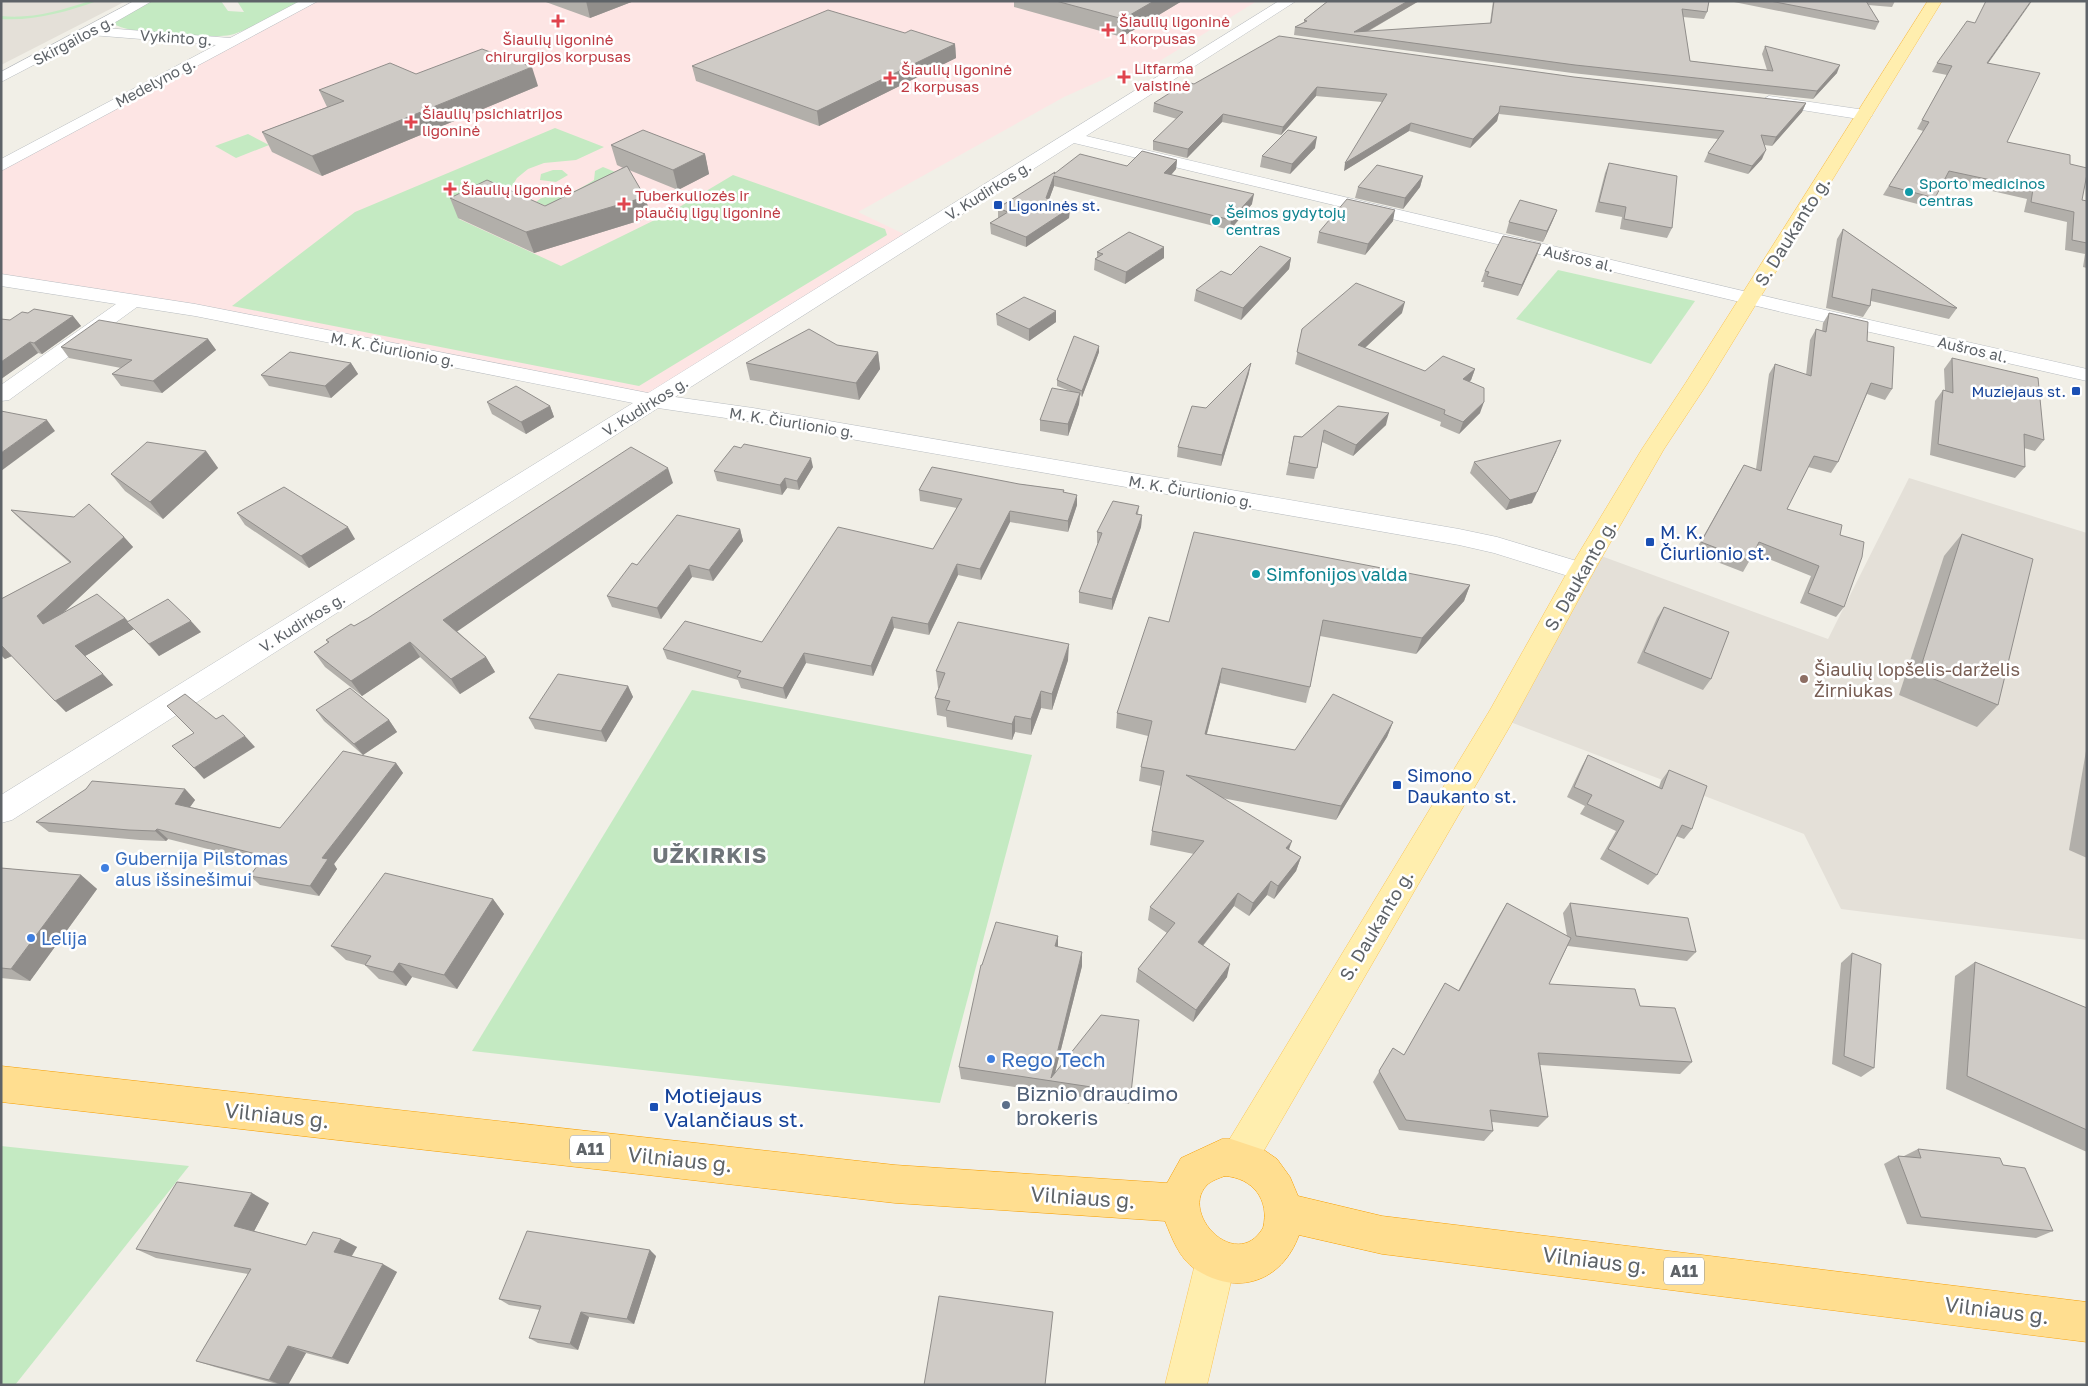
<svg xmlns="http://www.w3.org/2000/svg" width="2088" height="1386" font-family="'Golos Text',sans-serif">
  <style>
    .education { fill: #e4e0d8 }
    .medical { fill: #fde5e4 }
    .green { fill: #c4eac2 }
    .lines { fill: none; stroke-linecap: round; stroke-linejoin: round }
    .minor-casing { stroke: #b9bdc1; stroke-width: 1 }
    .major-casing { stroke: #fbc556; stroke-width: 1 }
    .highway-casing { stroke: #f89f00; stroke-width: 1 }
    .minor { fill: #fff; fill-rule: evenodd }
    .major { fill: #ffeeae; fill-rule: evenodd }
    .highway { fill: #ffde90; fill-rule: evenodd }
    .wall { fill: #b2afaa }
    .shaded-wall { fill: #918e8b }
    .building { fill: #cfcbc6; stroke: #918e8b }
    .health-dot { fill: #e0444e; stroke: #fff; stroke-width: 2 }
    .culture-dot { fill: #0f9aa8; stroke: #fff; stroke-width: 2 }
    .transit-dot { fill: #1a4fb4; stroke: #fff; stroke-width: 2 }
    .education-dot { fill: #8d6e63; stroke: #fff; stroke-width: 2 }
    .shop-dot { fill: #3f7fe0; stroke: #fff; stroke-width: 2 }
    .service-dot { fill: #5c6f8a; stroke: #fff; stroke-width: 2 }
    .labels { text-anchor: middle; dominant-baseline: central; stroke-width: 5; stroke-linejoin: round; paint-order: stroke }
    .far-health-label { font-size: 15px; fill: #be3a42; stroke: #fff; text-anchor: start }
    .far-street-label { font-size: 15px; fill: #5e6368; stroke: #fff }
    .far-culture-label { font-size: 15px; fill: #0d838f; stroke: #fff; text-anchor: start }
    .far-transit-label { font-size: 15px; fill: #164399; stroke: #fff; text-anchor: start }
    .shield { fill: #fff; stroke: #8e9295; stroke-width: 1 }
    .shield-label { font-size: 16px; font-weight: bold; fill: #5e6368 }
    .street-label { font-size: 18px; fill: #5e6368; stroke: #fff }
    .transit-label { font-size: 18px; fill: #164399; stroke: #fff; text-anchor: start }
    .culture-label { font-size: 18px; fill: #0d838f; stroke: #fff; text-anchor: start }
    .education-label { font-size: 18px; fill: #785e54; stroke: #fff; text-anchor: start }
    .shop-label { font-size: 18px; fill: #366cbe; stroke: #fff; text-anchor: start }
    .near-shop-label { font-size: 21px; fill: #366cbe; stroke: #fff; text-anchor: start }
    .near-service-label { font-size: 21px; fill: #4e5e75; stroke: #fff; text-anchor: start }
    .near-transit-label { font-size: 21px; fill: #164399; stroke: #fff; text-anchor: start }
    .near-street-label { font-size: 21px; fill: #5e6368; stroke: #fff }
    .district-label { font-size: 22px; font-weight: bold; letter-spacing: 1px; fill: #6f757a; stroke: #fff }
  </style>
  <rect width="100%" height="100%" fill="#f1efe7"/>
  <g class="education">
    <polygon points="1,1 126,1 1,65"/>
    <polygon points="1909,478 2087,533 2087,940 1841,909 1804,834 1500,718 1593,553 1828,639"/>
  </g>
  <polygon class="medical" points="311,1 1257,1 1137,75 1122,71 1064,97 858,212 910,237 654,401 1,280 1,166"/>
  <g class="green">
    <path d="M89,1H97C66,12 35,21 1,19V16C32,19 60,11 89,1Z"/>
    <path d="M152,1H221L228,11L244,12L237,1H301C279,12 257,26 234,34C219,40 122,34 113,23Z"/>
    <polygon points="555,128 604,147 576,160 544,163 528,169 517,178 507,194 459,219 561,266 671,212 733,175 885,229 887,235 639,386 232,306 355,212"/>
    <polygon points="248,134 269,145 236,158 215,146"/>
    <path d="M603,167L630,178L563,212L536,202C545,193 557,196 569,193C578,190 586,185 594,180L595,171Z"/>
    <polygon points="553,170 562,170 568,175 556,182 540,180 541,174"/>
    <polygon points="1558,270 1695,301 1651,364 1516,319"/>
    <polygon points="692,690 1032,755 940,1103 472,1051"/>
    <polygon points="1,1146 189,1166 15,1385 1,1385"/>
  </g>
  <g class="lines">
    <g class="minor-casing">
      <g id="minor">
        <polygon points="134,1 152,1 105,28 230,38 300,1 318,1 1,171 1,159 216,45 91,35 1,82 1,72"/>
        <polygon points="1279,1 1296,1 1086,136 1790,302 2087,369 2087,381 1790,314 1074,143 675,397 753,408 1459,529 1497,537 1590,565 1594,571 1590,577 1581,580 1494,553 1459,545 753,422 658,408 12,820 1,823 1,795 633,403 195,316 137,307 9,400 1,401 1,385 116,304 1,286 1,274 195,304 648,393"/>
        <polygon points="1769,96 1865,110 1873,115 1865,120 1764,104 1761,101"/>
      </g>
    </g>
    <g class="major-casing">
      <g id="major">
        <polygon points="1928,1 1942,1 1707,384 1664,449 1594,571 1510,726 1252,1171 1239,1176 1226,1171 1221,1158 1226,1145 1490,710 1568,571 1642,449 1685,384"/>
        <polygon points="1216,1240 1230,1246 1236,1260 1207,1385 1165,1385 1196,1260 1202,1246"/>
      </g>
    </g>
    <g class="highway-casing">
      <path id="highway" d="M1,1066L895,1165L1167,1183L1181,1158L1222,1139H1231L1264,1150L1277,1159L1290,1177L1298,1196L1382,1216L2087,1302V1342L1382,1254L1299,1235C1282,1282 1237,1297 1195,1269C1179,1258 1172,1238 1165,1221L895,1203L1,1102ZM1225,1176C1253,1178 1270,1200 1263,1228C1236,1273 1179,1213 1207,1185C1211,1181 1219,1178 1225,1176Z"/>
    </g>
    <use href="#minor" class="minor"/>
    <use href="#major" class="major"/>
    <use href="#highway" class="highway"/>
  </g>
  <g class="wall">
    <polygon points="543,1 634,1 590,18"/>
    <polygon points="1014,1 1182,1 1122,37 1014,7"/>
    <polygon points="1328,1 1419,1 1367,32 1490,23 1493,1 1709,1 1707,12 1704,19 1683,17 1690,61 1767,70 1762,54 1765,46 1837,73 1813,99 1572,73 1294,35 1295,27 1304,22 1304,20"/>
    <polygon points="1729,1 1895,1 1892,7 1868,5 1879,22 1875,30"/>
    <polygon points="905,33 955,44 956,58 819,126 696,81 692,66"/>
    <polygon points="1937,63 1988,64 2007,142 2070,164 2082,200 2087,201 2087,268 2083,267 2085,254 2065,250 2067,222 2024,212 2027,199 1944,180 1929,207 1883,195 1923,131 1917,129 1947,75 1932,72"/>
    <polygon points="416,74 538,86 322,176 272,152 262,132 327,107 319,90"/>
    <polygon points="1574,77 1806,103 1802,112 1772,146 1764,145 1762,159 1748,174 1704,162 1708,153 1718,139 1499,114 1497,121 1470,148 1409,131 1344,171 1382,102 1316,96 1281,135 1222,122 1187,158 1153,150 1153,141 1177,119 1153,112 1154,103 1194,84"/>
    <polygon points="611,145 705,154 709,174 678,190 629,170 645,197 651,217 534,253 458,218 450,198 545,206 623,168 617,165"/>
    <polygon points="1315,148 1290,174 1260,167 1262,156"/>
    <polygon points="1177,160 1176,169 1171,175 1252,204 1230,230 1054,186 1049,199 1070,208 1069,218 1026,247 991,234 990,223 998,218 998,208 1055,174"/>
    <polygon points="1609,163 1672,228 1667,238 1620,229 1622,217 1595,212 1605,173"/>
    <polygon points="1423,176 1420,187 1403,209 1355,198 1358,187"/>
    <polygon points="1557,210 1553,220 1543,242 1506,233 1509,222"/>
    <polygon points="1393,221 1365,255 1317,243 1319,232"/>
    <polygon points="1843,229 1957,308 1949,319 1871,301 1870,306 1863,317 1826,308 1837,239"/>
    <polygon points="1541,244 1537,255 1518,296 1483,287 1484,282 1481,282 1485,271"/>
    <polygon points="1097,252 1164,258 1125,284 1094,270 1095,259 1097,257"/>
    <polygon points="1291,258 1289,269 1241,320 1194,301 1196,290 1231,275"/>
    <polygon points="1402,313 1365,348 1425,371 1475,369 1471,380 1469,382 1480,413 1459,434 1440,426 1441,422 1295,364 1302,329"/>
    <polygon points="1829,313 1867,341 1892,389 1885,400 1867,394 1838,462 1831,473 1808,467 1787,509 1840,535 1844,607 1836,617 1800,603 1811,576 1754,553 1743,572 1694,553 1738,475 1756,469 1769,374 1775,364 1806,375 1810,340 1816,329 1822,331 1823,323"/>
    <polygon points="996,314 1056,322 1029,341 997,325"/>
    <polygon points="73,316 81,326 42,354 38,353 1,379 1,319 10,320"/>
    <polygon points="208,339 216,350 162,393 121,386 112,374 121,368 69,358 61,347"/>
    <polygon points="837,345 878,352 880,369 859,400 750,380 746,363"/>
    <polygon points="1099,352 1082,397 1080,395 1079,404 1068,436 1040,431 1040,420 1070,391 1057,386 1057,380"/>
    <polygon points="1952,358 2044,440 2035,451 2024,448 2025,467 2015,478 1930,455 1935,401 1943,390 1945,390 1944,369"/>
    <polygon points="351,363 358,374 331,398 269,386 261,375"/>
    <polygon points="1249,373 1221,466 1177,457 1178,447 1206,408"/>
    <polygon points="487,402 550,406 554,417 526,434 492,414"/>
    <polygon points="1338,406 1386,425 1353,456 1322,442 1314,479 1286,475 1294,436 1302,437"/>
    <polygon points="206,451 218,468 163,519 125,491 111,474"/>
    <polygon points="1474,462 1532,503 1506,510 1470,473"/>
    <polygon points="813,467 799,490 787,488 782,495 717,481 714,471"/>
    <polygon points="673,483 457,631 486,657 495,672 460,694 420,657 362,696 325,667 314,652 328,643 326,640 354,626"/>
    <polygon points="1019,484 1064,490 1064,492 1077,505 1068,532 1010,522 981,580 958,575 929,635 894,628 873,676 806,663 786,699 741,688 738,680 667,659 663,649 762,642 933,549 957,508 920,501 919,490"/>
    <polygon points="1139,506 1138,514 1142,515 1141,527 1112,610 1079,603 1079,592 1098,543 1097,543 1097,532"/>
    <polygon points="11,510 124,537 133,547 62,614 125,618 128,621 201,632 159,656 134,629 85,656 113,685 66,712 12,656 5,659 1,655 1,599 70,563 21,520"/>
    <polygon points="237,513 355,539 309,568 245,525"/>
    <polygon points="740,529 743,541 713,581 692,577 661,619 612,607 607,596 637,565"/>
    <polygon points="1962,534 1998,705 1977,727 1899,695 1944,556"/>
    <polygon points="1470,585 1464,601 1416,654 1320,636 1310,687 1306,703 1220,683 1207,734 1295,750 1393,722 1387,737 1336,820 1222,798 1289,849 1301,857 1296,871 1274,899 1267,895 1249,916 1234,906 1203,946 1227,977 1193,1022 1136,982 1138,969 1167,933 1148,920 1150,907 1194,854 1150,845 1152,831 1161,786 1139,781 1141,767 1148,736 1116,728 1117,713 1169,622"/>
    <polygon points="1664,607 1711,679 1703,690 1637,663 1657,618"/>
    <polygon points="1068,660 1052,710 1041,708 1031,735 1015,732 1012,740 947,727 946,717 937,715 935,698 939,688 938,688 936,671"/>
    <polygon points="628,686 633,697 606,742 535,729 529,718"/>
    <polygon points="316,710 389,720 397,732 363,755 324,721"/>
    <polygon points="2087,745 2087,858 2069,850"/>
    <polygon points="1588,755 1659,787 1661,781 1669,770 1692,829 1684,839 1676,836 1657,875 1648,885 1600,859 1616,831 1580,814 1585,806 1567,797 1582,766"/>
    <polygon points="396,763 403,773 334,864 337,869 319,896 260,885 250,876 260,862 168,839 166,841 140,840 49,832 36,822 185,789 195,800 190,807 280,828"/>
    <polygon points="1,868 81,875 97,889 30,981 1,978"/>
    <polygon points="493,899 504,914 457,989 412,977 406,986 379,979 365,965 346,960 331,946"/>
    <polygon points="1507,903 1567,936 1563,913 1570,903 1696,952 1687,961 1568,946 1568,945 1549,984 1640,1006 1692,1062 1680,1074 1540,1065 1548,1117 1538,1127 1492,1122 1493,1131 1484,1141 1399,1130 1373,1082 1393,1048 1404,1055 1445,983 1458,991 1499,916"/>
    <polygon points="1058,936 1058,947 1082,966 1055,1073 1131,1093 1129,1104 961,1079 959,1067 982,965"/>
    <polygon points="1852,953 1874,1068 1861,1077 1832,1064 1841,963"/>
    <polygon points="1975,962 2087,1008 2087,1152 1946,1089 1955,976"/>
    <polygon points="1918,1149 2003,1165 2053,1231 2036,1238 1907,1224 1884,1164 1898,1156 1904,1156"/>
    <polygon points="269,1203 254,1231 306,1245 341,1239 357,1247 352,1256 397,1272 348,1364 306,1353 288,1385 281,1385 215,1367 196,1361 248,1274 156,1258 136,1249"/>
    <polygon points="656,1256 634,1324 589,1317 578,1350 538,1343 529,1338 540,1310 509,1305 499,1299"/>
  </g>
  <g class="shaded-wall">
    <polygon points="586,1 634,1 590,18"/>
    <polygon points="1154,1 1182,1 1122,37 1123,19"/>
    <polygon points="1408,1 1419,1 1359,36 1354,32"/>
    <polygon points="2031,1 2032,1 1982,72 1987,63"/>
    <polygon points="955,44 956,58 819,126 817,111"/>
    <polygon points="1840,65 1837,73 1813,99 1817,91"/>
    <polygon points="532,67 538,86 322,176 312,156"/>
    <polygon points="1317,87 1316,96 1281,135 1283,127"/>
    <polygon points="1806,103 1802,112 1772,146 1776,137"/>
    <polygon points="1499,112 1497,121 1470,148 1473,139"/>
    <polygon points="1223,114 1222,122 1187,158 1188,149"/>
    <polygon points="1411,123 1409,131 1344,171 1345,163"/>
    <polygon points="1317,137 1315,148 1290,174 1292,164"/>
    <polygon points="1766,150 1762,159 1748,174 1752,166"/>
    <polygon points="705,154 709,174 678,190 673,170"/>
    <polygon points="1177,160 1176,169 1164,183 1164,173"/>
    <polygon points="1054,176 1054,186 1046,208 1046,198"/>
    <polygon points="1423,176 1420,187 1403,209 1405,198"/>
    <polygon points="1254,194 1252,204 1230,230 1231,220"/>
    <polygon points="645,197 651,217 534,253 526,232"/>
    <polygon points="1070,208 1069,218 1026,247 1026,237"/>
    <polygon points="1395,210 1393,221 1365,255 1368,244"/>
    <polygon points="1557,210 1553,220 1543,242 1547,231"/>
    <polygon points="1541,244 1537,255 1518,296 1522,285"/>
    <polygon points="1164,247 1164,258 1125,284 1126,272"/>
    <polygon points="1291,258 1289,269 1241,320 1243,308"/>
    <polygon points="1405,302 1402,313 1355,357 1358,345"/>
    <polygon points="1056,311 1056,322 1029,341 1029,329"/>
    <polygon points="73,316 81,326 42,354 34,343"/>
    <polygon points="208,339 216,350 162,393 153,381"/>
    <polygon points="30,342 38,353 1,379 1,362"/>
    <polygon points="1099,346 1099,352 1082,397 1082,391"/>
    <polygon points="878,352 880,369 859,400 856,383"/>
    <polygon points="351,363 358,374 331,398 325,386"/>
    <polygon points="1251,363 1249,373 1221,466 1222,455"/>
    <polygon points="1475,369 1471,380 1460,391 1463,379"/>
    <polygon points="1080,393 1079,404 1068,436 1068,424"/>
    <polygon points="1484,402 1480,413 1459,434 1463,422"/>
    <polygon points="550,406 554,417 526,434 521,422"/>
    <polygon points="1389,413 1386,425 1353,456 1356,445"/>
    <polygon points="47,420 55,431 1,471 1,453"/>
    <polygon points="1557,450 1532,503 1506,510 1510,500"/>
    <polygon points="206,451 218,468 163,519 150,502"/>
    <polygon points="811,458 813,467 799,490 797,481"/>
    <polygon points="668,468 673,483 452,635 443,620"/>
    <polygon points="785,478 787,488 782,495 780,485"/>
    <polygon points="1077,495 1077,505 1068,532 1068,521"/>
    <polygon points="1010,511 1010,522 981,580 980,569"/>
    <polygon points="1142,515 1141,527 1112,610 1112,599"/>
    <polygon points="348,527 355,539 309,568 301,556"/>
    <polygon points="740,529 743,541 713,581 709,570"/>
    <polygon points="124,537 133,547 48,627 43,624 37,616"/>
    <polygon points="957,564 958,575 929,635 928,624"/>
    <polygon points="689,565 692,577 661,619 657,608"/>
    <polygon points="1470,585 1464,601 1416,654 1422,638"/>
    <polygon points="892,617 894,628 873,676 871,666"/>
    <polygon points="125,618 134,629 127,622 134,629 85,656 75,646"/>
    <polygon points="191,621 201,632 159,656 149,644"/>
    <polygon points="410,642 420,657 362,696 351,681"/>
    <polygon points="1069,644 1068,660 1052,710 1052,694"/>
    <polygon points="1,645 12,656 5,659 1,655"/>
    <polygon points="804,653 806,663 786,699 783,688"/>
    <polygon points="486,657 495,672 460,694 451,679"/>
    <polygon points="1222,668 1220,683 1203,748 1205,734"/>
    <polygon points="103,674 113,685 66,712 55,701"/>
    <polygon points="628,686 633,697 606,742 601,731"/>
    <polygon points="1041,691 1041,708 1031,735 1031,719"/>
    <polygon points="1015,716 1015,732 1012,740 1012,724"/>
    <polygon points="389,720 397,732 363,755 354,744"/>
    <polygon points="1393,722 1387,737 1336,820 1341,806"/>
    <polygon points="245,736 255,747 204,779 194,768"/>
    <polygon points="396,763 403,773 334,864 337,869 319,896 310,886 322,858"/>
    <polygon points="185,789 195,800 185,814 175,804"/>
    <polygon points="157,829 168,839 166,841 155,831"/>
    <polygon points="1292,841 1287,855 1286,848"/>
    <polygon points="1301,857 1296,871 1274,899 1278,886"/>
    <polygon points="81,875 97,889 30,981 11,969"/>
    <polygon points="1271,881 1267,895 1249,916 1253,903"/>
    <polygon points="1238,893 1234,906 1195,955 1198,942"/>
    <polygon points="493,899 504,914 457,989 444,975"/>
    <polygon points="1058,936 1058,949 1055,946"/>
    <polygon points="1082,952 1082,966 1053,1081 1051,1078"/>
    <polygon points="399,963 412,977 406,986 393,972"/>
    <polygon points="1230,964 1227,977 1193,1022 1196,1010"/>
    <polygon points="252,1193 269,1203 252,1235 234,1226"/>
    <polygon points="341,1239 357,1247 349,1260 334,1252"/>
    <polygon points="650,1250 656,1256 634,1324 627,1319"/>
    <polygon points="383,1264 397,1272 348,1364 332,1358"/>
    <polygon points="581,1312 589,1317 578,1350 570,1344"/>
    <polygon points="288,1346 306,1353 288,1385 282,1385 269,1380"/>
  </g>
  <g class="building">
    <polygon points="1056,1 1154,1 1123,19"/>
    <polygon points="1328,1 1408,1 1354,32 1491,23 1494,1 1709,1 1707,12 1682,9 1690,61 1773,71 1765,46 1840,65 1817,91 1575,65 1295,27 1307,21 1304,20"/>
    <polygon points="1770,1 1866,1 1879,22"/>
    <polygon points="1986,1 2031,1 1987,63 2040,73 2007,142 2070,155 2070,164 2087,168 2087,174 2082,200 2087,201 2087,243 2072,240 2074,212 2031,202 2033,189 1949,171 1935,198 1889,186 1929,122 1922,120 1952,66 1937,63 1967,21 1975,23"/>
    <polygon points="828,10 905,33 911,30 955,44 817,111 692,66"/>
    <polygon points="1279,36 1574,77 1806,103 1776,137 1761,135 1766,150 1752,166 1708,153 1724,131 1500,106 1499,112 1473,139 1411,123 1345,163 1387,94 1317,87 1283,127 1223,114 1188,149 1153,141 1183,112 1154,103 1187,82 1194,84"/>
    <polygon points="482,49 532,67 312,156 262,132 344,101 319,90 390,63 416,74"/>
    <polygon points="643,130 705,154 673,170 611,145"/>
    <polygon points="1288,130 1317,137 1292,164 1262,156"/>
    <polygon points="1142,151 1177,160 1164,173 1254,194 1231,220 1054,176 1046,198 1070,208 1026,237 990,223 1008,212 998,208 1055,172 1054,174 1080,154 1127,166"/>
    <polygon points="1609,163 1677,176 1672,228 1624,219 1626,207 1599,202"/>
    <polygon points="1377,165 1423,176 1405,198 1358,187"/>
    <polygon points="627,166 645,197 526,232 450,198 487,180 545,206"/>
    <polygon points="1347,199 1395,210 1368,244 1319,232"/>
    <polygon points="1520,200 1557,210 1547,231 1509,222"/>
    <polygon points="1843,229 1957,308 1956,308 1872,289 1870,306 1832,297"/>
    <polygon points="1129,232 1164,247 1126,272 1095,259 1103,254 1097,252"/>
    <polygon points="1503,236 1541,244 1522,285 1487,276 1489,272 1485,271"/>
    <polygon points="1260,246 1291,258 1243,308 1196,290 1221,271 1231,275"/>
    <polygon points="1356,283 1405,302 1358,345 1425,371 1443,356 1475,369 1463,379 1484,388 1484,402 1463,422 1444,414 1445,410 1297,352 1302,329"/>
    <polygon points="1024,297 1056,311 1029,329 996,314"/>
    <polygon points="34,309 73,316 34,343 30,342 1,362 1,319 10,320 22,312 28,313"/>
    <polygon points="1829,313 1868,322 1867,341 1894,347 1892,389 1871,383 1838,462 1814,456 1787,509 1842,525 1840,535 1864,542 1862,557 1844,607 1808,593 1819,566 1759,542 1750,561 1701,542 1744,465 1761,471 1775,364 1811,376 1816,329 1826,332"/>
    <polygon points="99,320 208,339 153,381 112,374 132,360 61,347"/>
    <polygon points="809,329 837,345 878,352 856,383 746,363"/>
    <polygon points="1074,336 1099,346 1082,391 1057,380"/>
    <polygon points="290,352 351,363 325,386 261,375"/>
    <polygon points="1952,358 2038,378 2044,440 2024,434 2025,467 1938,444 1943,390 1953,393"/>
    <polygon points="1251,363 1222,455 1178,447 1192,406 1206,408"/>
    <polygon points="516,386 550,406 521,422 487,402"/>
    <polygon points="1052,388 1080,393 1068,424 1040,420"/>
    <polygon points="1338,406 1389,413 1356,445 1324,430 1317,468 1289,463 1294,436 1302,437"/>
    <polygon points="1,411 47,420 1,453"/>
    <polygon points="1561,440 1537,492 1510,500 1474,462"/>
    <polygon points="147,442 206,451 150,502 111,474"/>
    <polygon points="744,444 811,458 797,481 785,478 780,485 714,471 734,446 741,448"/>
    <polygon points="631,447 668,468 443,620 486,657 451,679 410,642 351,681 314,652 329,642 326,640 351,624 354,626 368,618"/>
    <polygon points="932,467 1019,484 1064,490 1063,492 1077,495 1068,521 1010,511 980,569 957,564 928,624 892,617 871,666 804,653 783,688 737,677 741,671 663,649 685,621 762,642 838,527 933,549 962,499 919,490"/>
    <polygon points="284,487 348,527 301,556 237,513"/>
    <polygon points="1113,501 1139,506 1136,514 1142,515 1112,599 1079,592 1102,533 1097,532"/>
    <polygon points="89,504 124,537 37,616 43,624 97,594 125,618 75,646 103,674 55,701 1,645 1,599 71,562 11,510 74,517"/>
    <polygon points="677,515 740,529 709,570 689,565 657,608 607,596 632,563 637,565"/>
    <polygon points="1194,532 1470,585 1422,638 1323,620 1310,687 1222,668 1205,734 1295,750 1333,694 1393,722 1341,806 1186,775 1292,841 1286,848 1301,857 1278,886 1271,881 1253,903 1238,893 1198,942 1230,964 1196,1010 1138,969 1175,923 1150,907 1204,841 1152,831 1164,771 1141,767 1152,721 1117,713 1149,617 1169,622"/>
    <polygon points="1962,534 2033,559 1998,705 1919,673"/>
    <polygon points="168,599 191,621 149,644 127,622"/>
    <polygon points="1664,607 1729,632 1711,679 1644,652"/>
    <polygon points="958,622 1069,644 1052,694 1041,691 1031,719 1015,716 1012,724 946,710 950,701 935,698 945,673 936,671"/>
    <polygon points="558,674 628,686 601,731 529,718"/>
    <polygon points="350,688 389,720 354,744 316,710"/>
    <polygon points="185,694 216,719 223,715 245,736 194,768 172,746 194,733 167,706"/>
    <polygon points="343,751 396,763 322,858 328,859 310,886 250,876 264,856 157,829 155,831 129,830 36,822 86,789 92,781 185,789 175,804 280,828"/>
    <polygon points="1588,755 1662,789 1669,770 1707,786 1692,829 1682,825 1657,875 1608,849 1624,821 1587,804 1592,795 1574,787"/>
    <polygon points="1,868 81,875 11,969 1,968"/>
    <polygon points="385,873 493,899 444,975 399,963 393,972 365,965 371,956 331,946"/>
    <polygon points="1507,903 1571,938 1549,984 1635,989 1640,1006 1675,1008 1692,1062 1538,1053 1548,1117 1490,1110 1493,1131 1406,1120 1379,1071 1393,1048 1404,1055 1445,983 1459,991"/>
    <polygon points="1570,903 1688,918 1696,952 1576,936"/>
    <polygon points="996,922 1058,936 1055,946 1082,952 1051,1078 1101,1015 1139,1020 1131,1093 959,1067 981,965 982,965"/>
    <polygon points="1852,953 1881,964 1874,1068 1844,1056"/>
    <polygon points="1975,962 2087,1008 2087,1130 1967,1076"/>
    <polygon points="1918,1149 2000,1158 2003,1165 2025,1168 2053,1231 1921,1217 1898,1156 1921,1158"/>
    <polygon points="177,1182 252,1193 234,1226 306,1245 313,1232 341,1239 334,1252 383,1264 332,1358 288,1346 269,1380 196,1361 251,1269 136,1249"/>
    <polygon points="527,1231 650,1250 627,1319 581,1312 570,1344 529,1338 541,1306 499,1299"/>
    <polygon points="939,1296 1053,1312 1045,1385 924,1385"/>
  </g>
  <g class="health-dot">
    <path d="M555.5 13.5h5v5h5v5h-5v5h-5v-5h-5v-5h5z"/>
    <path d="M1105.5 22.5h5v5h5v5h-5v5h-5v-5h-5v-5h5z"/>
    <path d="M1121.5 69.5h5v5h5v5h-5v5h-5v-5h-5v-5h5z"/>
    <path d="M887.5 70.5h5v5h5v5h-5v5h-5v-5h-5v-5h5z"/>
    <path d="M408.5 114.5h5v5h5v5h-5v5h-5v-5h-5v-5h5z"/>
    <path d="M447.5 181.5h5v5h5v5h-5v5h-5v-5h-5v-5h5z"/>
    <path d="M621.5 196.5h5v5h5v5h-5v5h-5v-5h-5v-5h5z"/>
  </g>
  <g class="culture-dot">
    <circle cx="1909" cy="192" r="5"/>
    <circle cx="1216" cy="221" r="5"/>
    <circle cx="1256" cy="574" r="5"/>
  </g>
  <g class="transit-dot">
    <rect x="993" y="200" width="10" height="10" rx="2.5"/>
    <rect x="2071" y="386" width="10" height="10" rx="2.5"/>
    <rect x="1645" y="537" width="10" height="10" rx="2.5"/>
    <rect x="1392" y="780" width="10" height="10" rx="2.5"/>
    <rect x="649" y="1102" width="10" height="10" rx="2.5"/>
  </g>
  <circle class="education-dot" cx="1804" cy="679" r="5"/>
  <g class="shop-dot">
    <circle cx="105" cy="868" r="5"/>
    <circle cx="31" cy="938" r="5"/>
    <circle cx="991" cy="1059" r="5"/>
  </g>
  <circle class="service-dot" cx="1006" cy="1105" r="5"/>
  <g class="labels">
    <g class="far-health-label">
      <text x="1119" y="21">Šiaulių ligoninė<tspan x="1119" dy="17">1 korpusas</tspan></text>
      <text x="558" y="39" text-anchor="middle">Šiaulių ligoninė<tspan x="558" dy="17">chirurgijos korpusas</tspan></text>
      <text x="1134" y="68">Litfarma<tspan x="1134" dy="17">vaistinė</tspan></text>
      <text x="901" y="69">Šiaulių ligoninė<tspan x="901" dy="17">2 korpusas</tspan></text>
      <text x="422" y="113">Šiaulių psichiatrijos<tspan x="422" dy="17">ligoninė</tspan></text>
      <text x="461" y="189">Šiaulių ligoninė</text>
      <text x="635" y="195">Tuberkuliozės ir<tspan x="635" dy="17">plaučių ligų ligoninė</tspan></text>
    </g>
    <g class="far-street-label">
      <text transform="translate(176 37) rotate(4)">Vykinto g.</text>
      <text transform="translate(73 40) rotate(-28)">Skirgailos g.</text>
      <text transform="translate(155 82) rotate(-28)">Medelyno g.</text>
      <text transform="translate(988 190) rotate(-32)">V. Kudirkos g.</text>
      <text transform="translate(1579 258) rotate(13)">Aušros al.</text>
      <text transform="translate(393 349) rotate(11)">M. K. Čiurlionio g.</text>
      <text transform="translate(1973 349) rotate(13)">Aušros al.</text>
      <text transform="translate(645 406) rotate(-32)">V. Kudirkos g.</text>
      <text transform="translate(792 422) rotate(9)">M. K. Čiurlionio g.</text>
      <text transform="translate(1191 491) rotate(10)">M. K. Čiurlionio g.</text>
      <text transform="translate(302 622) rotate(-32)">V. Kudirkos g.</text>
    </g>
    <g class="far-culture-label">
      <text x="1919" y="183">Sporto medicinos<tspan x="1919" dy="17">centras</tspan></text>
      <text x="1226" y="212">Šeimos gydytojų<tspan x="1226" dy="17">centras</tspan></text>
    </g>
    <g class="far-transit-label">
      <text x="1008" y="205">Ligoninės st.</text>
      <text x="2066" y="391" text-anchor="end">Muziejaus st.</text>
    </g>
    <g class="shield">
      <rect x="570" y="1135.5" width="40" height="27" rx="4"/>
      <rect x="1664" y="1257.5" width="40" height="27" rx="4"/>
    </g>
    <g class="shield-label">
      <text x="590" y="1149">A11</text>
      <text x="1684" y="1271">A11</text>
    </g>
    <g class="street-label">
      <text transform="translate(1792 231) rotate(-58)">S. Daukanto g.</text>
      <text transform="translate(1580 575) rotate(-60)">S. Daukanto g.</text>
      <text transform="translate(1376 925) rotate(-59)">S. Daukanto g.</text>
    </g>
    <g class="transit-label">
      <text x="1660" y="532">M. K.<tspan x="1660" dy="21">Čiurlionio st.</tspan></text>
      <text x="1407" y="775">Simono<tspan x="1407" dy="21">Daukanto st.</tspan></text>
    </g>
    <g class="culture-label">
      <text x="1266" y="574">Simfonijos valda</text>
    </g>
    <g class="education-label">
      <text x="1814" y="669">Šiaulių lopšelis-darželis<tspan x="1814" dy="21">Žirniukas</tspan></text>
    </g>
    <g class="shop-label">
      <text x="115" y="858">Gubernija Pilstomas<tspan x="115" dy="21">alus išsinešimui</tspan></text>
      <text x="41" y="938">Lelija</text>
    </g>
    <g class="near-shop-label">
      <text x="1001" y="1059">Rego Tech</text>
    </g>
    <g class="near-service-label">
      <text x="1016" y="1093">Biznio draudimo<tspan x="1016" dy="24">brokeris</tspan></text>
    </g>
    <g class="near-transit-label">
      <text x="664" y="1095">Motiejaus<tspan x="664" dy="24">Valančiaus st.</tspan></text>
    </g>
    <g class="near-street-label">
      <text transform="translate(277 1115) rotate(6)">Vilniaus g.</text>
      <text transform="translate(680 1159) rotate(6)">Vilniaus g.</text>
      <text transform="translate(1083 1197) rotate(4)">Vilniaus g.</text>
      <text transform="translate(1595 1260) rotate(7)">Vilniaus g.</text>
      <text transform="translate(1997 1310) rotate(7)">Vilniaus g.</text>
    </g>
    <g class="district-label">
      <text x="710" y="854">UŽKIRKIS</text>
    </g>
  </g>
  <rect width="2088" height="1386" fill="none" stroke="#5e6368" stroke-width="5"/>
</svg>
